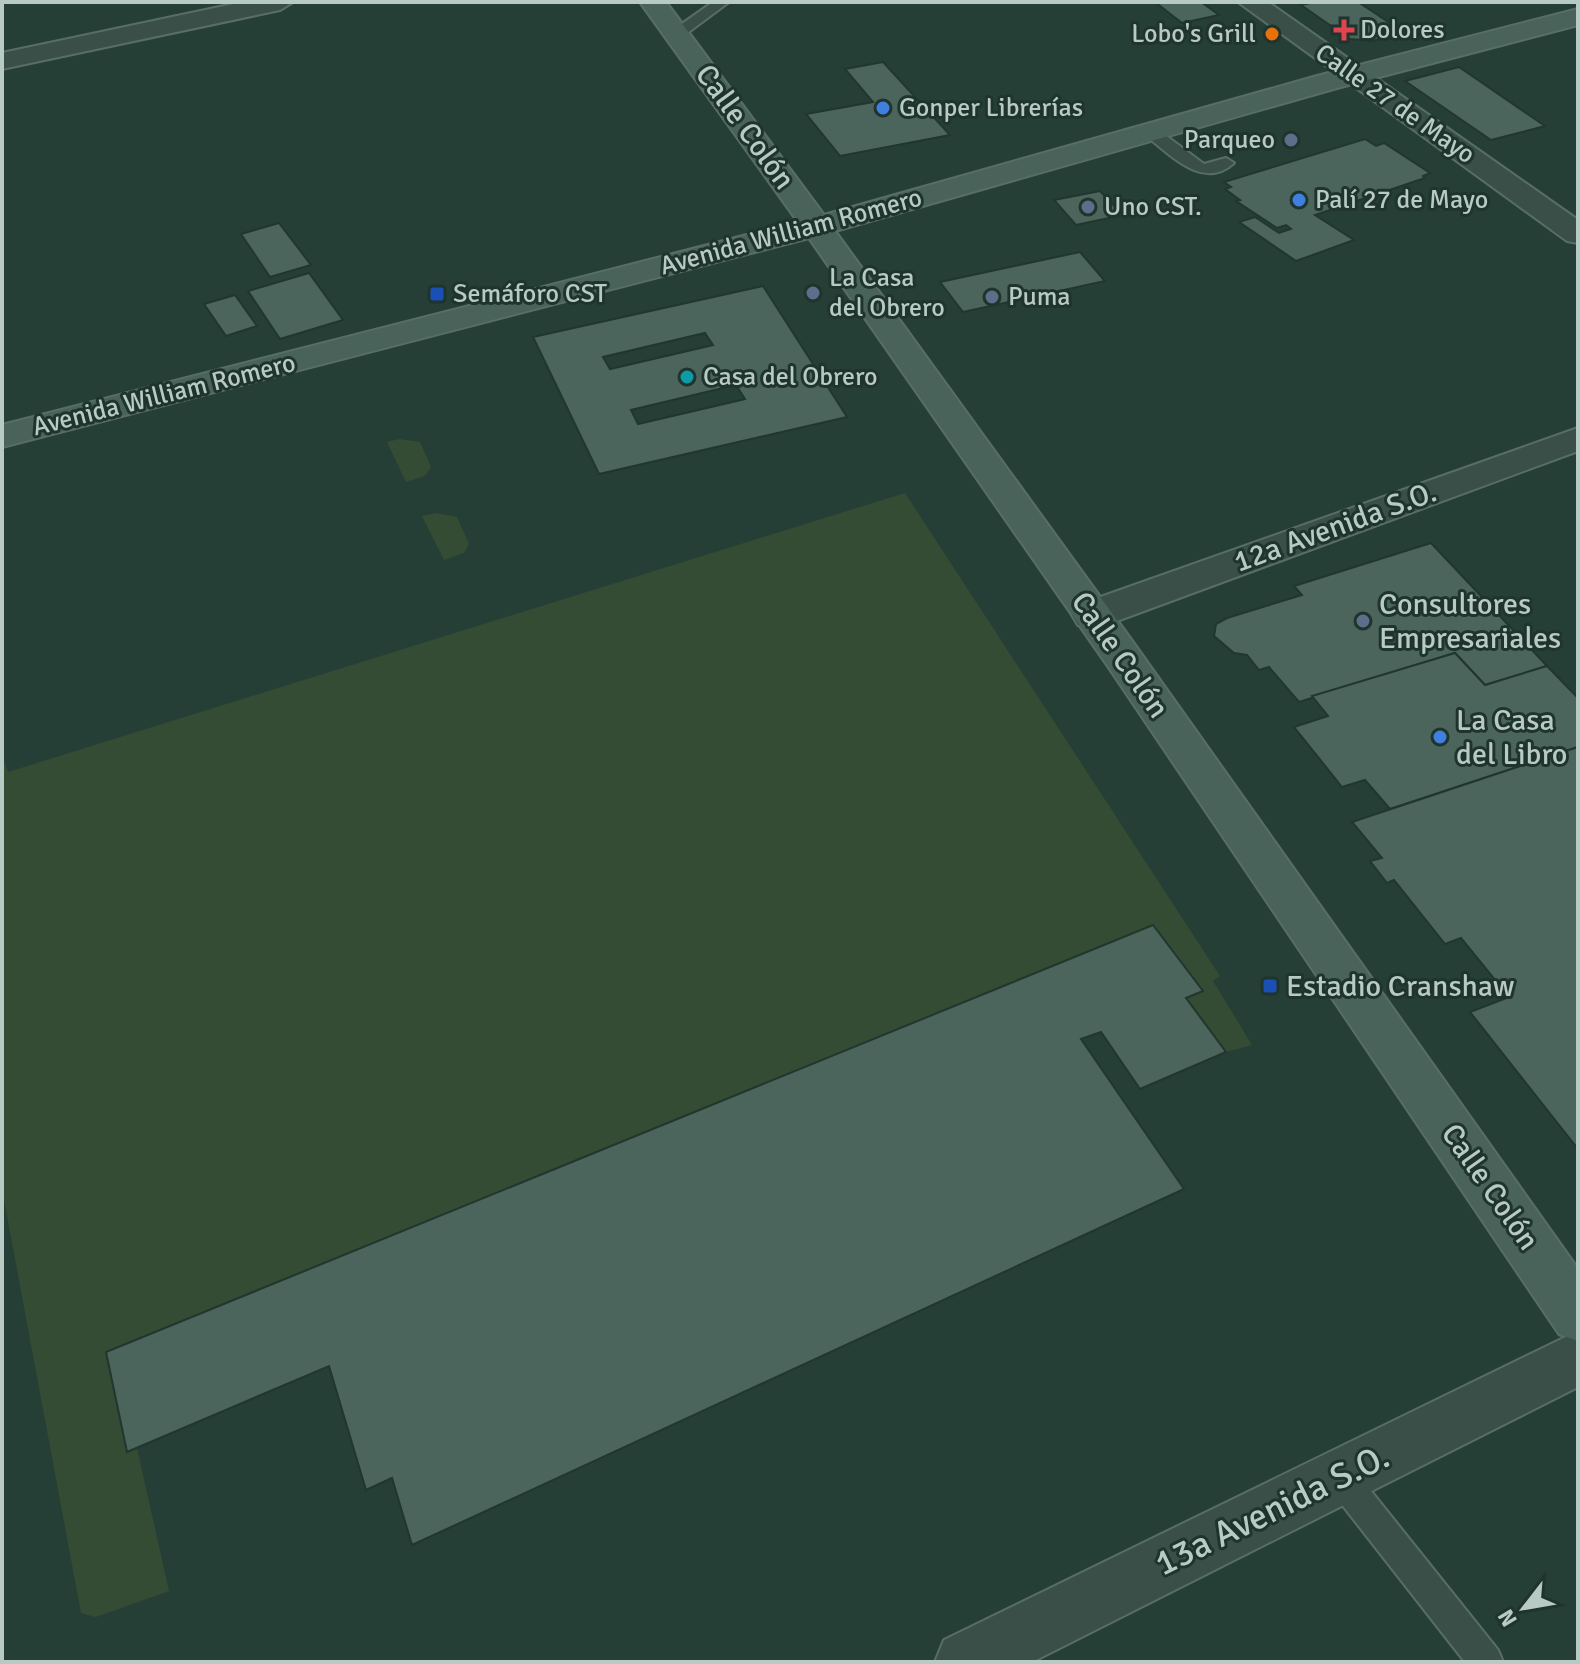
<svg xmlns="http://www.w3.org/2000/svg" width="1580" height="1664" font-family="Signika,sans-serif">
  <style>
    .green { fill: #344b34 }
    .building { fill: #4b655c; stroke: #21362f; stroke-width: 2; fill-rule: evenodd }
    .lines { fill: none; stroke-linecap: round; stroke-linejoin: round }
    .service-casing { stroke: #586d66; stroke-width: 4 }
    .minor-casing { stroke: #586d66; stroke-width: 4 }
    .tertiary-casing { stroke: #586d66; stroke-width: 4 }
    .secondary-casing { stroke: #586d66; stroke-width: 4 }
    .service { fill: #3a4f48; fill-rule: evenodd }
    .minor { fill: #3a4f48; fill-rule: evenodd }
    .tertiary { fill: #3a4f48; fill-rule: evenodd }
    .secondary { fill: #49625a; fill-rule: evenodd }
    .health-dot { fill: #e0444e; stroke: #1f342d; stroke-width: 3 }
    .food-dot { fill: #e8710a; stroke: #1f342d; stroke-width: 3 }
    .shop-dot { fill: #3f7fe0; stroke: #1f342d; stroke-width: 3 }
    .service-dot { fill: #5c6f8a; stroke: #1f342d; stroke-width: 3 }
    .transit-dot { fill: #1a4fb4; stroke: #1f342d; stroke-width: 3 }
    .culture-dot { fill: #0f9aa8; stroke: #1f342d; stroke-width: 3 }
    .labels { text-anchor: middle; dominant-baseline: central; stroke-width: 6; stroke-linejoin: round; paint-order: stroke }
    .far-poi-label { font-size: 26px; fill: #b7cac3; stroke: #1f342d; text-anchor: start }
    .far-street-label { font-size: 26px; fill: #b7cac3; stroke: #1f342d }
    .street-label { font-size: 30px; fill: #b7cac3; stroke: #1f342d }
    .poi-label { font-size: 30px; fill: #b7cac3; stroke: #1f342d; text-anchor: start }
    .near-street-label { font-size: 36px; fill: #b7cac3; stroke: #1f342d }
  </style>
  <rect width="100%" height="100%" fill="#263f36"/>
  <g class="green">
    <polygon points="399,439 420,442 431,467 425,476 406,482 387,442"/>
    <polygon points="905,493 1220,976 1213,981 1252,1045 1226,1052 1186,998 1202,990 1153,925 106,1351 127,1451 137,1448 169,1591 96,1617 81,1613 2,1189 2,755 8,772"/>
    <polygon points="436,513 457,517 469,544 464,553 444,560 422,516"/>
  </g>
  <g class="building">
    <polygon points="1155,2 1201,2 1219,15 1182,23"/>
    <polygon points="1315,2 1358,2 1405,33 1372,41 1350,39 1301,5"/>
    <polygon points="883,62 950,135 840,156 806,114 873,102 845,69"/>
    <polygon points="1459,67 1545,126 1491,140 1405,81"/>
    <polygon points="1365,139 1376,146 1384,143 1430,173 1423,176 1425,178 1315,215 1354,240 1296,261 1239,222 1255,217 1279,233 1291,229 1286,225 1277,228 1236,201 1240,200 1225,189 1231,187 1224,182"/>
    <polygon points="1100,191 1123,215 1076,225 1054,200"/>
    <polygon points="279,223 311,265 270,277 241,234"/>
    <polygon points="1080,252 1105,281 963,312 940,282"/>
    <polygon points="309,273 343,320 280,339 248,291"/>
    <path d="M763,286L847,417L599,474L533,337ZM705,333L713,345L610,369L603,357ZM736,385L745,399L638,424L631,410Z"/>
    <polygon points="235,295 257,326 226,336 204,304"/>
    <polygon points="1431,543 1547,666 1485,685 1455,653 1299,702 1269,667 1259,670 1247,655 1234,653 1214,636 1216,624 1227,618 1302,595 1294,586"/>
    <polygon points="1455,653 1485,685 1547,666 1578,698 1578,747 1390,809 1365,780 1342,787 1294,727 1328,716 1312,696"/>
    <polygon points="1578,747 1578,1149 1470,1012 1509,997 1461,938 1445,944 1394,880 1387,883 1370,861 1382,858 1352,822"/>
    <polygon points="1153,925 1203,991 1186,998 1226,1052 1140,1089 1101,1032 1081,1039 1184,1189 412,1545 392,1478 366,1490 329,1366 127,1452 106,1352"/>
  </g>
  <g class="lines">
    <g class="service-casing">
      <g id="service">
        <polygon points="713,2 729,2 682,37 672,37 672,31"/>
        <path d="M1145,129H1157L1204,164L1226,158L1234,163C1203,191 1171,155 1145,135Z"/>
        <polygon points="1340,1461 1351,1466 1498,1650 1503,1662 1465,1662 1329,1488 1324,1477 1329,1466"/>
      </g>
    </g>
    <g class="minor-casing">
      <g id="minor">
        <polygon points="243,2 293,2 280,10 2,69 2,53"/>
        <polygon points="1578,428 1578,451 1106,625 1092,629 1078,625 1072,615 1078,605"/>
      </g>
    </g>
    <g class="tertiary-casing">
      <g id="tertiary">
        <polygon points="1238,2 1268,2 1578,220 1578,243 1567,241"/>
        <polygon points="1578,1331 1578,1387 1032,1662 935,1662 944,1640"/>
      </g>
    </g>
    <g class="secondary-casing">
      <polygon id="secondary" points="640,2 666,2 824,215 1317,76 1578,9 1578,25 1337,88 835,231 1135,645 1578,1269 1578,1341 1559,1334 1107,665 809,238 2,447 2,425 798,222"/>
    </g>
    <use href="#service" class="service"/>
    <use href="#minor" class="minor"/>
    <use href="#tertiary" class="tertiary"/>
    <use href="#secondary" class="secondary"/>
  </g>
  <path class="health-dot" d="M1340 18h8v8h8v8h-8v8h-8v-8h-8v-8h8z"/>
  <circle class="food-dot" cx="1272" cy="34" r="8"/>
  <g class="shop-dot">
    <circle cx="883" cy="108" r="8"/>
    <circle cx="1299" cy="200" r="8"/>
    <circle cx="1440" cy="737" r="8"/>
  </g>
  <g class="service-dot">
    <circle cx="1291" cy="140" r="8"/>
    <circle cx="1088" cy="207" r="8"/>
    <circle cx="813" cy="293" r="8"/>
    <circle cx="992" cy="297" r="8"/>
    <circle cx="1363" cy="621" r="8"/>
  </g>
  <g class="transit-dot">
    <rect x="429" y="286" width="16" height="16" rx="4"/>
    <rect x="1262" y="978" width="16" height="16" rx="4"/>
  </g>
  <circle class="culture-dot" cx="687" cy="377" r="8"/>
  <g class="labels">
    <g class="far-poi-label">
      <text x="1360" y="30">Dolores</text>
      <text x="1256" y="34" text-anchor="end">Lobo's Grill</text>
      <text x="899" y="108">Gonper Librerías</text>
      <text x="1275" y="140" text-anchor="end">Parqueo</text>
      <text x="1315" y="200">Palí 27 de Mayo</text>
      <text x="1104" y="207">Uno CST.</text>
      <text x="829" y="278">La Casa<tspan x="829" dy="30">del Obrero</tspan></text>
      <text x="453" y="294">Semáforo CST</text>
      <text x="1008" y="297">Puma</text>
      <text x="703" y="377">Casa del Obrero</text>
    </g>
    <g class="far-street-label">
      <text transform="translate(1395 104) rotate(35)">Calle 27 de Mayo</text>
      <text transform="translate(791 232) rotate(-15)">Avenida William Romero</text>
      <text transform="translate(164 395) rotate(-14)">Avenida William Romero</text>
    </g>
    <g class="street-label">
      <text transform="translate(745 127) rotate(54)">Calle Colón</text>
      <text transform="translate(1335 527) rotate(-20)">12a Avenida S.O.</text>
      <text transform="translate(1120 655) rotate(55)">Calle Colón</text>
      <text transform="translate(1490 1187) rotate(55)">Calle Colón</text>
    </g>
    <g class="poi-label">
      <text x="1379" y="604">Consultores<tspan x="1379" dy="34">Empresariales</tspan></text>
      <text x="1456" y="720">La Casa<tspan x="1456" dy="34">del Libro</tspan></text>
      <text x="1286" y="986">Estadio Cranshaw</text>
    </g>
    <g class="near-street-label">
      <text transform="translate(1272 1510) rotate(-26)">13a Avenida S.O.</text>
    </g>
  </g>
  <rect width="1580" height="1664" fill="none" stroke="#b7cac3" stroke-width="8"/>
  <g transform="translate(1524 1608) rotate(239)" stroke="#1f342d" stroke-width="6" paint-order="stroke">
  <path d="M0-6L14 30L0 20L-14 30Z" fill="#b7cac3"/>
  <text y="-12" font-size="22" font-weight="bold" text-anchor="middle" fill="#b7cac3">N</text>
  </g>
</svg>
